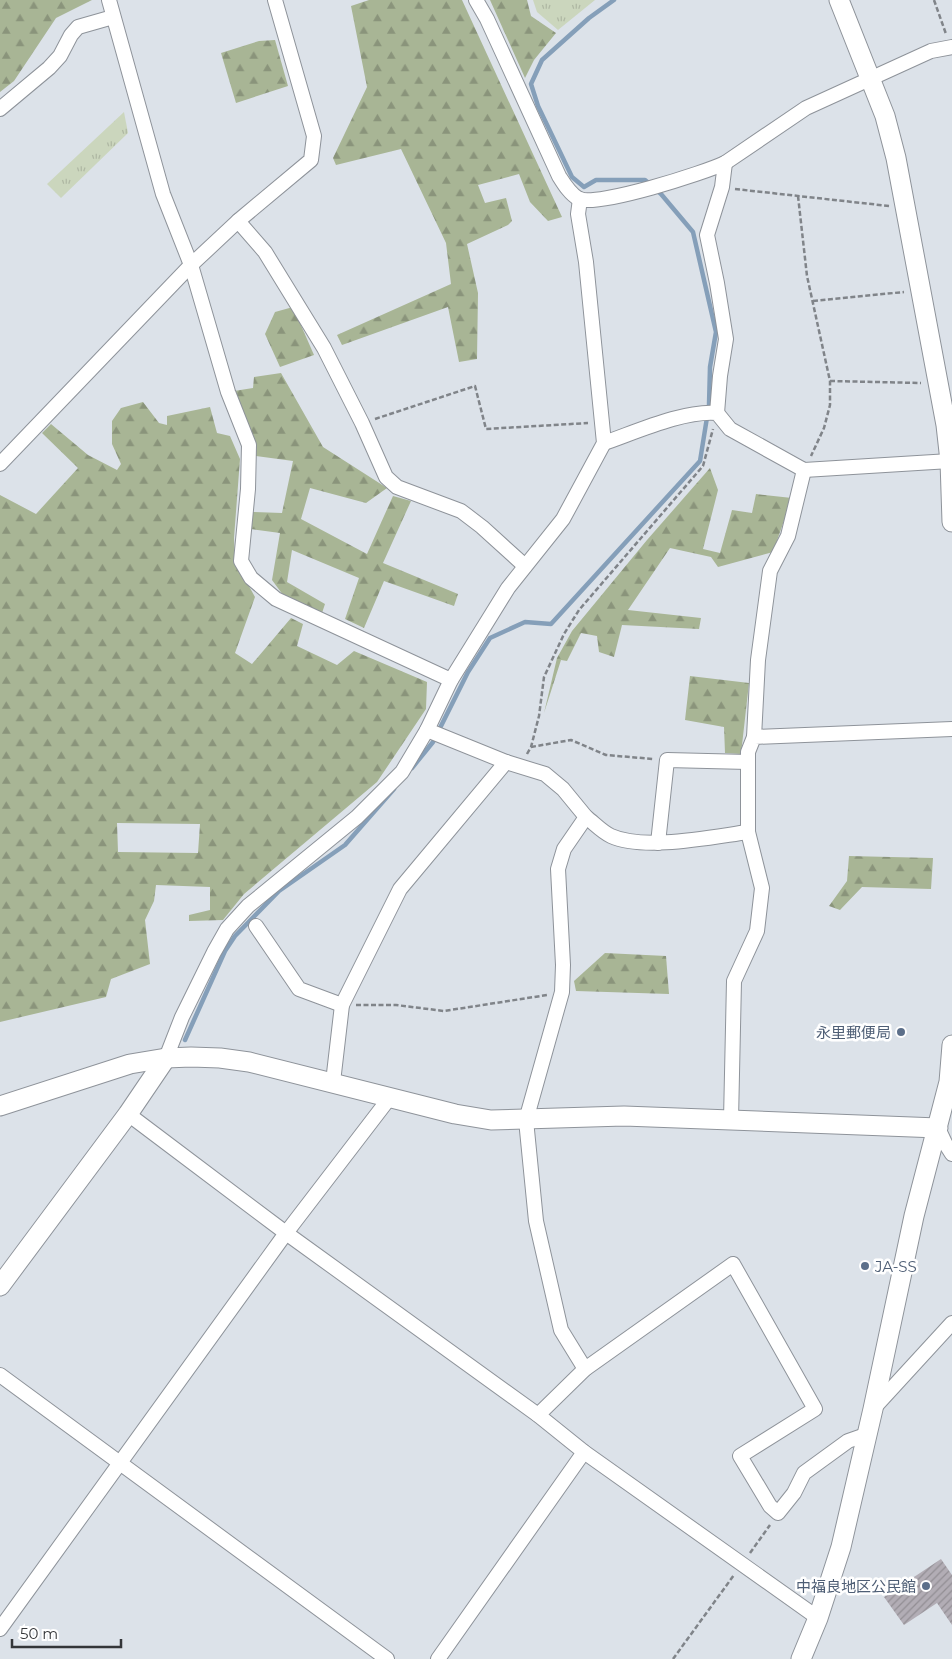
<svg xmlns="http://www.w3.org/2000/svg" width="952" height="1659" font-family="Montserrat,'Noto Sans JP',sans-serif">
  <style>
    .grass { fill: url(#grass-tufts) }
    .forest { fill: url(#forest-firs); fill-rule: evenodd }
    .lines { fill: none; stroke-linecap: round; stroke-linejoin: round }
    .stream { stroke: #859fb9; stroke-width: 4.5 }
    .building { fill: url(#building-hatch) }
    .street-casing { stroke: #8e939a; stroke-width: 16 }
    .secondary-casing { stroke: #8e939a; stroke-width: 21 }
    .path { stroke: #808489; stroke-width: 2.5; stroke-dasharray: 5 2.5; stroke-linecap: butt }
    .street { stroke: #fff; stroke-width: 14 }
    .secondary { stroke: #fff; stroke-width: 19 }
    .service-dot { fill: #5c6f8a; stroke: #fff; stroke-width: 2 }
    .labels { text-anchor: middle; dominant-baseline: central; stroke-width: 5; stroke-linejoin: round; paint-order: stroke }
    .service-label { font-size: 15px; fill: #4e5e75; stroke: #fff; text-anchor: end }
  </style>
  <defs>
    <pattern id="grass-tufts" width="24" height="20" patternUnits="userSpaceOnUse" patternTransform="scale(1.25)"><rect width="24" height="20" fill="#cbd6bd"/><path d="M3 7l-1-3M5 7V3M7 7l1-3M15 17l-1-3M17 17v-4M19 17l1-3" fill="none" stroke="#afb8a3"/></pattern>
    <pattern id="forest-firs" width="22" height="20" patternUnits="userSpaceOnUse" patternTransform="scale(1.25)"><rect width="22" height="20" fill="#a8b595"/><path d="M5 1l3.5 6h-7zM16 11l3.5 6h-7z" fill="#8a947b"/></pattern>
    <pattern id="building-hatch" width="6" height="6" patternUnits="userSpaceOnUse" patternTransform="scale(1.25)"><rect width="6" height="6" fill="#b2adb5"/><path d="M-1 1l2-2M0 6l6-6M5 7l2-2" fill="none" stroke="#928e94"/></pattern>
  </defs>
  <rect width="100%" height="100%" fill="#dce2e9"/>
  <g class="grass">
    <polygon points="533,0 595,0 558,30 537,12"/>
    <polygon points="124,112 128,133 61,198 47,184"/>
  </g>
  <g class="forest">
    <polygon points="0,0 92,0 56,18 14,81 0,92"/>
    <polygon points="369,0 462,0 562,217 548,221 530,202 519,174 478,185 485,203 506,198 512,221 508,225 467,244 478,293 477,359 459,362 448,307 342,345 337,335 451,284 446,243 401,149 336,165 333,158 367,87 351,6"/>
    <polygon points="490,0 527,0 531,16 556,33 534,60 525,78"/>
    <polygon points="275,40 288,86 236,103 221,53 259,41"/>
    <polygon points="293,307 314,355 280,367 265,334 275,312"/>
    <polygon points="281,373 323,447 387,488 366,503 310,488 301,519 367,554 393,496 411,501 383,563 458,594 454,606 384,581 364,628 345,619 359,578 292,550 287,582 325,604 322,613 283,595 272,580 280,533 251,529 253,512 282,513 293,461 256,456 234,391 253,388 254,377"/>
    <path d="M143,402L159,423L167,425V416L210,407L217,433L230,436L240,459L234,538L235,561L255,597L235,653L252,664L291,618L303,624L297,646L337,665L354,651L427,682L426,709L377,782L244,894L223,920L189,921V915L210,910V887L156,885L154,901L145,920L150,964L111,979L106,997L0,1022V495L36,514L78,468L42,433L51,424L88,455L117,470L121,464L112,444V421L121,408ZM117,823L200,824L198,853L118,852Z"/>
    <polygon points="710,468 718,490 703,549 720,553 732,510 752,513 756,494 792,498 773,552 718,567 711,557 670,548 628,610 701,618 699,629 622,625 614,657 599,652 597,636 581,633 567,661 561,660 544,713 557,658 572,631 647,540"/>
    <polygon points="690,676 749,683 741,754 725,753 724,727 685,720"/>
    <polygon points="849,856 933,858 931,889 862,887 840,910 829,906 847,881"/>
    <polygon points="605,953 666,956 669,994 576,991 574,981"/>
  </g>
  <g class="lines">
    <g class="stream">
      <polyline points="412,768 433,742 468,672 490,638 525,622 551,624 700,461 709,405 710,367 716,332 693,232 661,194 645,180 596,180 584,187 572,177 538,106 531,84 542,60 589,18 614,0"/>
      <polyline points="185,1040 225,951 235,936 279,891 345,845 394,789"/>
    </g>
  </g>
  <polygon class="building" points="941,1559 952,1575 952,1625 937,1603 904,1625 884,1597"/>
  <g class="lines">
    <g class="street-casing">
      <g id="street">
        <polyline points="109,0 163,194 191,265 228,392 249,445 248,489 241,561 251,578 276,599 451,680"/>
        <path d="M476,0L487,19L559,176C564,184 570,194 579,199C598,207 704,173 725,163L806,108L931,51L952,47"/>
        <polyline points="0,109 49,68 60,56 71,35 78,27 113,17"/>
        <polyline points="238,221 311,160 314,136 275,0"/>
        <polyline points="717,413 720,376 726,339 717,283 707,235 722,187 725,163"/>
        <path d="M604,443C636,432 684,410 717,413L730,429L804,470L950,461"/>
        <polyline points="0,464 191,265 238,221 265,252 324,348 362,423 386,477 397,487 461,511 482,527 525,566"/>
        <polyline points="427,730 506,762 545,774 563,789 586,817 564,849 558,869 563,965 562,992 526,1120 536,1221 561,1330 585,1369"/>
        <polyline points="754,737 758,660 770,571 788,536 804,470"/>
        <path d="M586,817C594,823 602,832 611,836C644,851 711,837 748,832"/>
        <polyline points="658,843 667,760 748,762"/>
        <polyline points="256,926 299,989 342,1005"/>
        <polyline points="166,1058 182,1017 214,952 227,929 248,906 357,817 402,772 427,730 451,680 508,588 563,519 604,443 586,262 578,214 580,199"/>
        <polyline points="333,1082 342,1005 400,889 506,762"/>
        <polyline points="128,1114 286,1233 538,1415 584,1452 818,1618"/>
        <polyline points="731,1120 734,981 757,931 762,888 748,832 748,752 754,737 952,729"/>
        <polyline points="938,1128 945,1143 952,1154"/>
        <polyline points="0,1375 387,1659"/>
        <polyline points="873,1409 952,1323"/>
        <polyline points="538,1415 585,1369 733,1264 815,1409 740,1456 770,1506 778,1513 794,1493 804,1473 848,1441 868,1434"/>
        <polyline points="0,1629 286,1233 391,1096"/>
        <polyline points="438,1659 584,1452"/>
      </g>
    </g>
    <g class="secondary-casing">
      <g id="secondary">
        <polyline points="839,0 885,116 896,158 946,425 950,461 952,522"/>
        <polyline points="0,1106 130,1064 166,1058 191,1057 220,1058 249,1062 455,1114 491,1120 624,1116 938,1128"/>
        <polyline points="0,1286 128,1114 166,1058"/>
        <polyline points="801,1659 818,1618 841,1547 873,1409 914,1216 949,1082 952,1045"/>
      </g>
    </g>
    <g class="path">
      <polyline points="934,0 946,34"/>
      <polyline points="735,189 889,206"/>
      <polyline points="798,196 807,276 830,381 830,405 824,428 811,456"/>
      <polyline points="813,301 904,292"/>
      <polyline points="830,381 921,383"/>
      <polyline points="375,419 475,386 486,429 588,423"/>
      <polyline points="531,747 571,740 606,755 653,759"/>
      <polyline points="527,754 531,747 539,716 544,677 564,634 579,610 703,466 713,429"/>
      <polyline points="356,1005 396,1005 444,1011 547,995"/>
      <polyline points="750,1553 770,1525"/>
      <polyline points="673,1659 734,1575"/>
    </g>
    <use href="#street" class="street"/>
    <use href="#secondary" class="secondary"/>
  </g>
  <g class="service-dot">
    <circle cx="901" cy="1032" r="5"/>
    <circle cx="865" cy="1266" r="5"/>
    <circle cx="926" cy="1586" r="5"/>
  </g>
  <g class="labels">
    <g class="service-label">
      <text x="891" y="1032">永里郵便局</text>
      <text x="875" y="1266" text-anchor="start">JA-SS</text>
      <text x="916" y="1586">中福良地区公民館</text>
    </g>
  </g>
  <path d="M12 1639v8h109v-8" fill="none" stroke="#343639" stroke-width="2.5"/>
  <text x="20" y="1639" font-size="15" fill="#343639" stroke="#ffffff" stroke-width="4" paint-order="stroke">50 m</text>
</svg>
